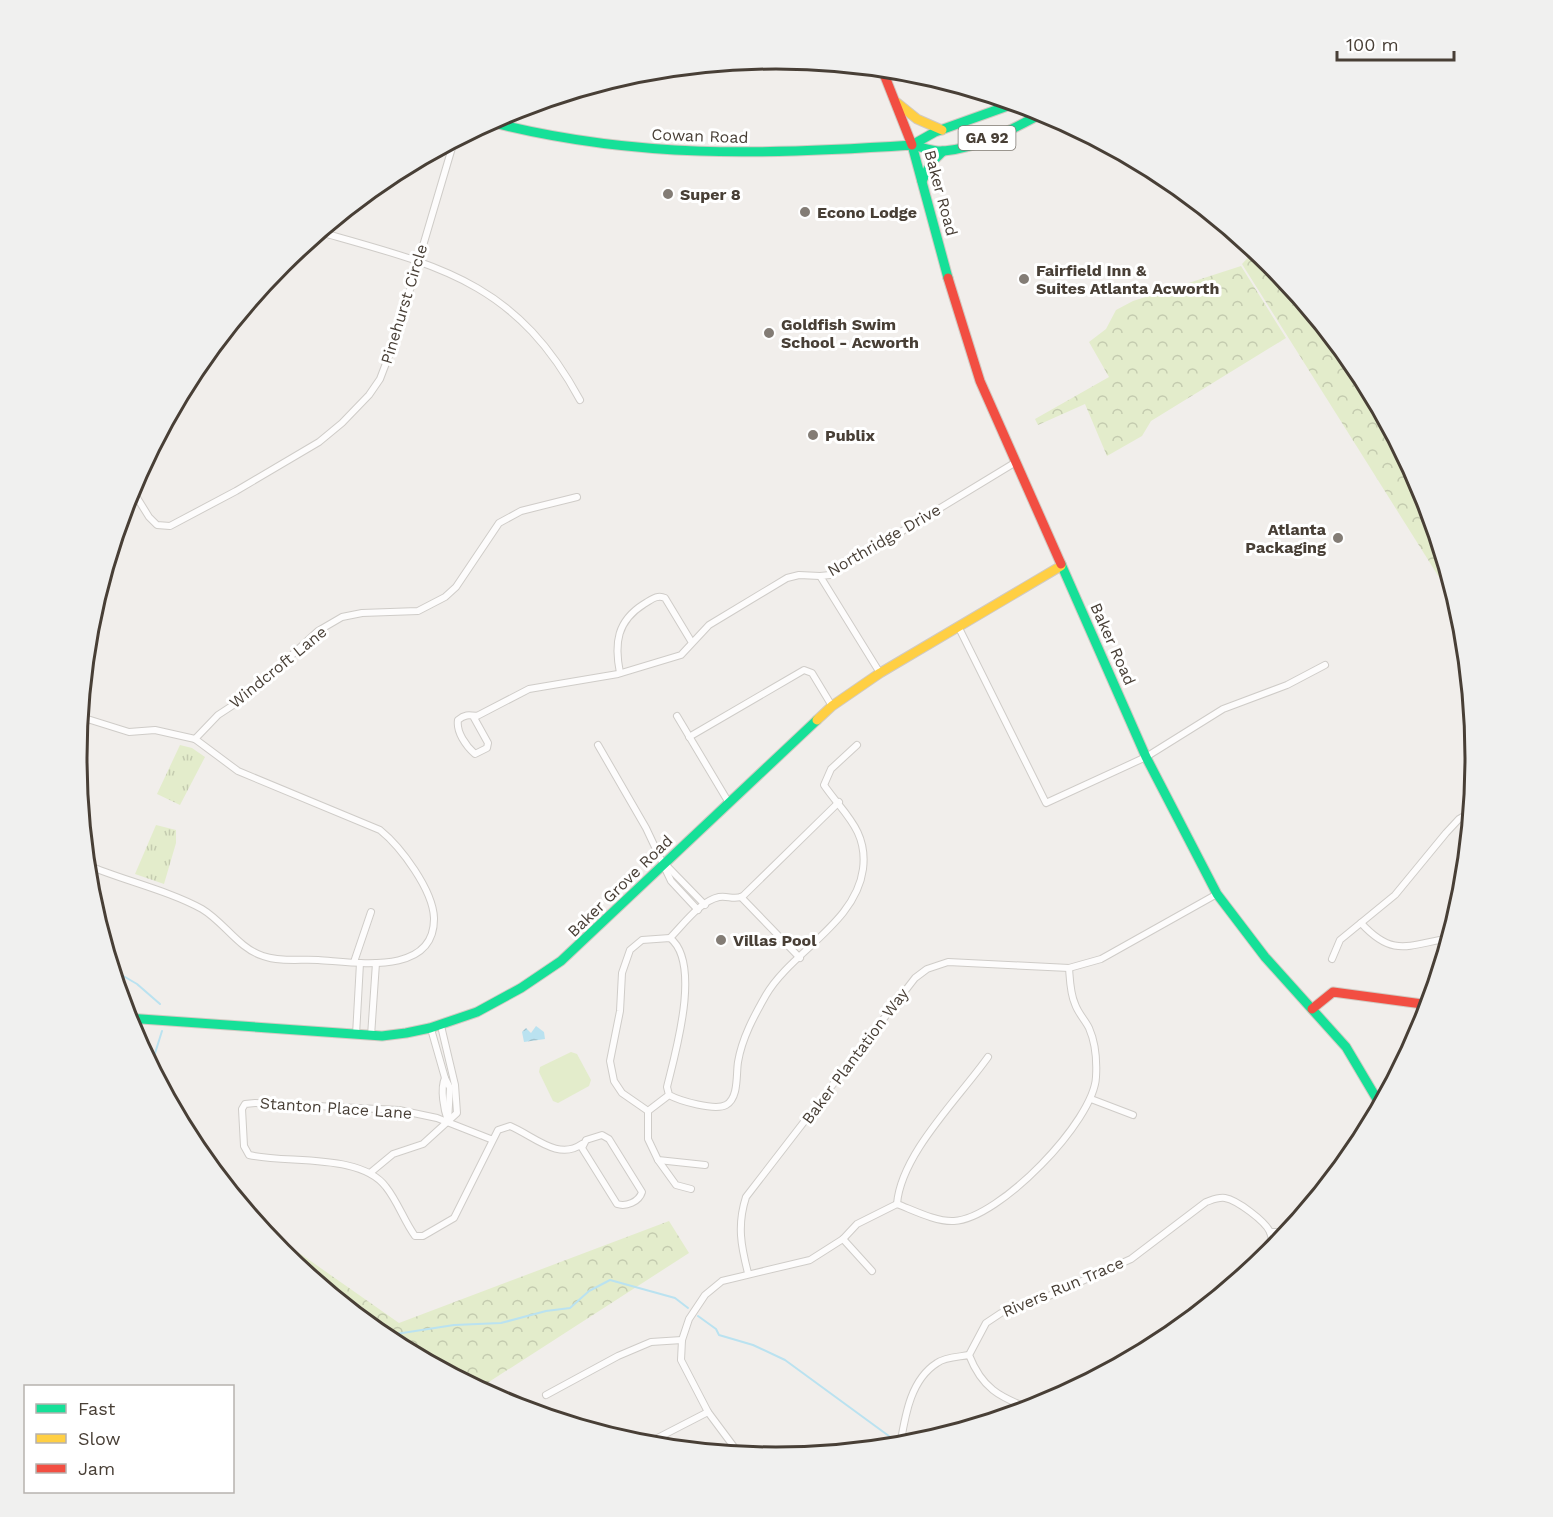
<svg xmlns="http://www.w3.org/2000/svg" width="1553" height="1517" font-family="'Work Sans',sans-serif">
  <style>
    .grass { fill: url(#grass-tufts) }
    .forest { fill: url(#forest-crowns) }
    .pitch { fill: #e3eccb }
    .water { fill: url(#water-waves) }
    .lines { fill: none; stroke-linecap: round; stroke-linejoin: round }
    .stream { stroke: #bae2f0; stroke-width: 2 }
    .street-casing { stroke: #cfccc8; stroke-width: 8 }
    .fast-casing { stroke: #d1cac2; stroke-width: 11 }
    .slow-casing { stroke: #d1cac2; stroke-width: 11 }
    .jam-casing { stroke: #d1cac2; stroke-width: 11 }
    .street { stroke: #fdfcfc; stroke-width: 6 }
    .fast { stroke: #16e098; stroke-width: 9 }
    .slow { stroke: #ffcf43; stroke-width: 9 }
    .jam { stroke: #f24e42; stroke-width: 9 }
    .poi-dot { fill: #837c75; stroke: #fff; stroke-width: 2 }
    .labels { text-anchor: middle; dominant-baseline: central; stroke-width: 6; stroke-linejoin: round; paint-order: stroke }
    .shield { fill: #fff; stroke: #7f7972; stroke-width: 1.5 }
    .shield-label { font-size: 15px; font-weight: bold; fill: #483f36 }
    .street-label { font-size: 16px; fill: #483f36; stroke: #fff }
    .poi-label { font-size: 16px; font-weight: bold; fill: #483f36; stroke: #fff; text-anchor: start }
    .rim { fill: none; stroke: #483f36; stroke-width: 3 }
  </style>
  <defs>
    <pattern id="grass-tufts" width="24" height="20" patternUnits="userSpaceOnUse" patternTransform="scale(1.5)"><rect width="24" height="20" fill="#e3eccb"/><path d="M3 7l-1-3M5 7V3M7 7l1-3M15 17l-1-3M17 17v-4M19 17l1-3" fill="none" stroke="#c4cbaf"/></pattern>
    <pattern id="forest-crowns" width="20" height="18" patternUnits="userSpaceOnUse" patternTransform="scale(1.5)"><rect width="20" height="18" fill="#e3eccb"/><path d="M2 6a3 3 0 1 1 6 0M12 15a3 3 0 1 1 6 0" fill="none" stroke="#c4cbaf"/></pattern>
    <pattern id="water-waves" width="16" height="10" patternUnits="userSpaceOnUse" patternTransform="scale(1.5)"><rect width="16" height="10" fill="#bae2f0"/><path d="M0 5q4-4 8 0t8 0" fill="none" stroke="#a1c3ce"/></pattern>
  </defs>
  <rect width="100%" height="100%" fill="#f1eeeb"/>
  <g class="grass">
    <polygon points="180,745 192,748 205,757 180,805 157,794"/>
    <polygon points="156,825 176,830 176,843 164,884 135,874"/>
  </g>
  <g class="forest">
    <polygon points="1255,250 1272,264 1359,370 1423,491 1459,609 1242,264"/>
    <polygon points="1241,266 1286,338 1151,421 1142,436 1107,456 1085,404 1038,425 1035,419 1109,377 1089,342 1106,329 1116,310 1133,301"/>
    <polygon points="669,1221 689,1253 478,1389 387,1340 281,1253 255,1222 399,1323"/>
  </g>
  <polygon class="pitch" points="571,1052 577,1054 591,1080 589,1086 558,1103 553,1101 539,1072 540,1067"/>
  <polygon class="water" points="536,1026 544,1032 545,1039 524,1042 522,1032 526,1028 531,1033"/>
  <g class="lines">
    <g class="stream">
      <polyline points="113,970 137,984 160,1004"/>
      <polyline points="151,1066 162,1031"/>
      <polyline points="698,1316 716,1329 719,1335 753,1345 785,1360 893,1439"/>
      <polyline points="383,1336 454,1325 501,1323 546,1311 570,1308 589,1291 610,1280 675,1298 688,1308"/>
      <polyline points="907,1443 913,1445"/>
    </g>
    <g class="street-casing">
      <g id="street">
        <path d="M320,232C440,266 516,282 580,400"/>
        <polyline points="131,488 149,517 157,525 170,526 236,491 319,442 342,423 369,395 380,379 396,337 454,141"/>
        <polyline points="958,626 1046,803 1146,757 1223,709 1287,685 1325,665"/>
        <path d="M620,673C614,643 617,621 644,604C651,600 657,594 665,598L691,641"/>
        <polyline points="880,673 820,576 830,575 1016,462"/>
        <path d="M473,716L488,743L487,748L475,754C466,746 456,732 458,720C465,714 469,715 477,716L529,689L618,674L681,655L709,625L787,578L799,575L820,576"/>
        <polyline points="677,716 729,803"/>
        <path d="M81,717L129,732L155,730L195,739L238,771L380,830C401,847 433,890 434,918C435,977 354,962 318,960C301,959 279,962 263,956C238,948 224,922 202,909C170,891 122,880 87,865"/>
        <polyline points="689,737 804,670 812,673 832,706"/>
        <polyline points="195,739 218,715 247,696 318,631 342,617 362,613 418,611 445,597 456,587 499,523 521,511 577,497"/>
        <polyline points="598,745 646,828 671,881 698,910"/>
        <polyline points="667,866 705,905"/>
        <polyline points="741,897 800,958"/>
        <path d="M1361,923C1393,958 1408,945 1450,938"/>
        <path d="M670,938C683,925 700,901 719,897C728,895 734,901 743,896L839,802"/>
        <polyline points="1332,959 1340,940 1395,895 1446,833 1459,819 1471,812"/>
        <polyline points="354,962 371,912"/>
        <path d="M431,1029L445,1078C440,1089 444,1110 448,1121"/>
        <polyline points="356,1035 360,963"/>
        <polyline points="371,1036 376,963"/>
        <polyline points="445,1078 450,1088 448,1121"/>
        <path d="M669,1095L648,1111L622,1093L614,1081L610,1061L620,1011L622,973L630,950L642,940L670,938C702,963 675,1054 667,1087L669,1095C680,1101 715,1111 726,1105C739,1098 736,1074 738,1062C742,1038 754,1016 766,995C791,952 856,923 863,869C868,830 843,813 824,785L831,769L857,745"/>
        <polyline points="1091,1099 1133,1115"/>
        <polyline points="648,1111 648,1139 658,1160 705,1165"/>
        <path d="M602,1135L609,1139L642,1192C639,1202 626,1207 617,1204L582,1148L586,1140Z"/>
        <path d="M493,1140L437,1118L399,1110L255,1103L245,1104L242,1109L244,1146L249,1155C288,1164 361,1153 386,1187C398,1202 404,1221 415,1236H423L454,1218L498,1130L510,1126C534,1136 558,1161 582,1144"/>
        <polyline points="658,1160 676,1185 691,1189"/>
        <polyline points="370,1173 393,1154 423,1144 457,1113 455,1085 441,1026"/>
        <path d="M897,1204C901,1154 959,1098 988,1057"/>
        <polyline points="1270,1232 1289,1232"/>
        <polyline points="843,1239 872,1271"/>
        <path d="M748,1273C741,1246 737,1225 746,1197L915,978L927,969L948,962L1069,968L1101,959L1217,894"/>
        <polyline points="546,1395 618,1356 651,1342 682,1340"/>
        <path d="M1031,1409C999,1397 982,1388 969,1355L986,1323L1001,1313L1031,1304L1131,1259L1206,1202C1212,1200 1218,1197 1225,1198C1237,1200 1265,1221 1270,1232C1273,1240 1272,1249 1269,1256"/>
        <polyline points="644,1445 708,1412"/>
        <path d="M900,1446C905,1417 910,1380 937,1363C945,1357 959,1357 969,1355"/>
        <path d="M740,1455L708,1412L681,1360L682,1340L689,1319L705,1295L722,1281L810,1260L843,1239L857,1224L897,1204C913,1210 936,1222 954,1221C999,1219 1094,1121 1096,1077C1097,1060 1096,1044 1089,1028C1085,1020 1078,1013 1075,1004C1070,993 1070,980 1069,968"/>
      </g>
    </g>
    <g class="fast-casing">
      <g id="fast">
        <path d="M490,122C634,159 765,155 912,145L948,278"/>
        <path d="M912,145C922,147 933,152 944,151C980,148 1014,128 1045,112"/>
        <polyline points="912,145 935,132 1016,103"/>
        <polyline points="922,181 931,163 943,151"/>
        <polyline points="1061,564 1146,757 1217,894 1265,957 1346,1047 1381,1106"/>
        <polyline points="127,1018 382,1036 406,1033 430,1028 477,1012 521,988 561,961 817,720"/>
      </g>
    </g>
    <g class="slow-casing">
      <g id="slow">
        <polyline points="896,102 917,119 942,130"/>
        <polyline points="817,720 832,706 880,673 1061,566"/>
      </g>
    </g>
    <g class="jam-casing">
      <g id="jam">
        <polyline points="882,69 912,145"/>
        <polyline points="948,278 980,381 1061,564"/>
        <polyline points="1312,1009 1333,992 1430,1005"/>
      </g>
    </g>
    <use href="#street" class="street"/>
    <use href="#fast" class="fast"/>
    <use href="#slow" class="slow"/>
    <use href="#jam" class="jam"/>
  </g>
  <g class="poi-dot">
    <circle cx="668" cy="194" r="6"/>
    <circle cx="805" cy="212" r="6"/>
    <circle cx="1024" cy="279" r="6"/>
    <circle cx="769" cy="333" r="6"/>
    <circle cx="813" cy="435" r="6"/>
    <circle cx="1338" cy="538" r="6"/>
    <circle cx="721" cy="940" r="6"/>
  </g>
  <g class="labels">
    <rect class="shield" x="958.5" y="126" width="57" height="24" rx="4.5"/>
    <g class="shield-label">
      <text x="987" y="138">GA 92</text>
    </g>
    <g class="street-label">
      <text transform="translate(700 136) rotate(2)">Cowan Road</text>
      <text transform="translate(941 193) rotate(75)">Baker Road</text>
      <text transform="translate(404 304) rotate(-73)">Pinehurst Circle</text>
      <text transform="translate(884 540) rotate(-30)">Northridge Drive</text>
      <text transform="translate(1113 644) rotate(66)">Baker Road</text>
      <text transform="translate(278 667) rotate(-39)">Windcroft Lane</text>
      <text transform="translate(620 886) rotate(-44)">Baker Grove Road</text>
      <text transform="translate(855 1056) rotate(-53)">Baker Plantation Way</text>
      <text transform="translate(336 1108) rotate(4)">Stanton Place Lane</text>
      <text transform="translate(1063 1287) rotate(-23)">Rivers Run Trace</text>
    </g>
    <g class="poi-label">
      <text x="680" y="194">Super 8</text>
      <text x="817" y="212">Econo Lodge</text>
      <text x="1036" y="270">Fairfield Inn &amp;<tspan x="1036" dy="18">Suites Atlanta Acworth</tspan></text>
      <text x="781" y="324">Goldfish Swim<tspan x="781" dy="18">School - Acworth</tspan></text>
      <text x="825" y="435">Publix</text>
      <text x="1326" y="529" text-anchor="end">Atlanta<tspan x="1326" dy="18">Packaging</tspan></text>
      <text x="733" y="940">Villas Pool</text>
    </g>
  </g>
  <path d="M0 0H1553V1517H0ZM87 758a689 689 0 1 1 1378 0a689 689 0 1 1-1378 0Z" fill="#f0f0ef" fill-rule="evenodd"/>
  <path class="rim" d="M87 758a689 689 0 1 1 1378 0a689 689 0 1 1-1378 0Z"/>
  <rect x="24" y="1385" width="210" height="108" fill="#ffffff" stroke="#b6b2af" stroke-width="1.5"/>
  <rect x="36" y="1404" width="30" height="9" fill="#16e098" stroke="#b6b2af" stroke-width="1.5"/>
  <text x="78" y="1415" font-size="18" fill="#483f36">Fast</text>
  <rect x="36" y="1434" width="30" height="9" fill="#ffcf43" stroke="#b6b2af" stroke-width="1.5"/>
  <text x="78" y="1445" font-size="18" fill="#483f36">Slow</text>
  <rect x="36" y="1464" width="30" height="9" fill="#f24e42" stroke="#b6b2af" stroke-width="1.5"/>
  <text x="78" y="1475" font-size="18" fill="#483f36">Jam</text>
  <path d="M1337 51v9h117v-9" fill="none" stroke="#483f36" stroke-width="3"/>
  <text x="1346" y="51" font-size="18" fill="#483f36" stroke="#ffffff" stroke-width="4.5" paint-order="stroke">100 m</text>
</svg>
